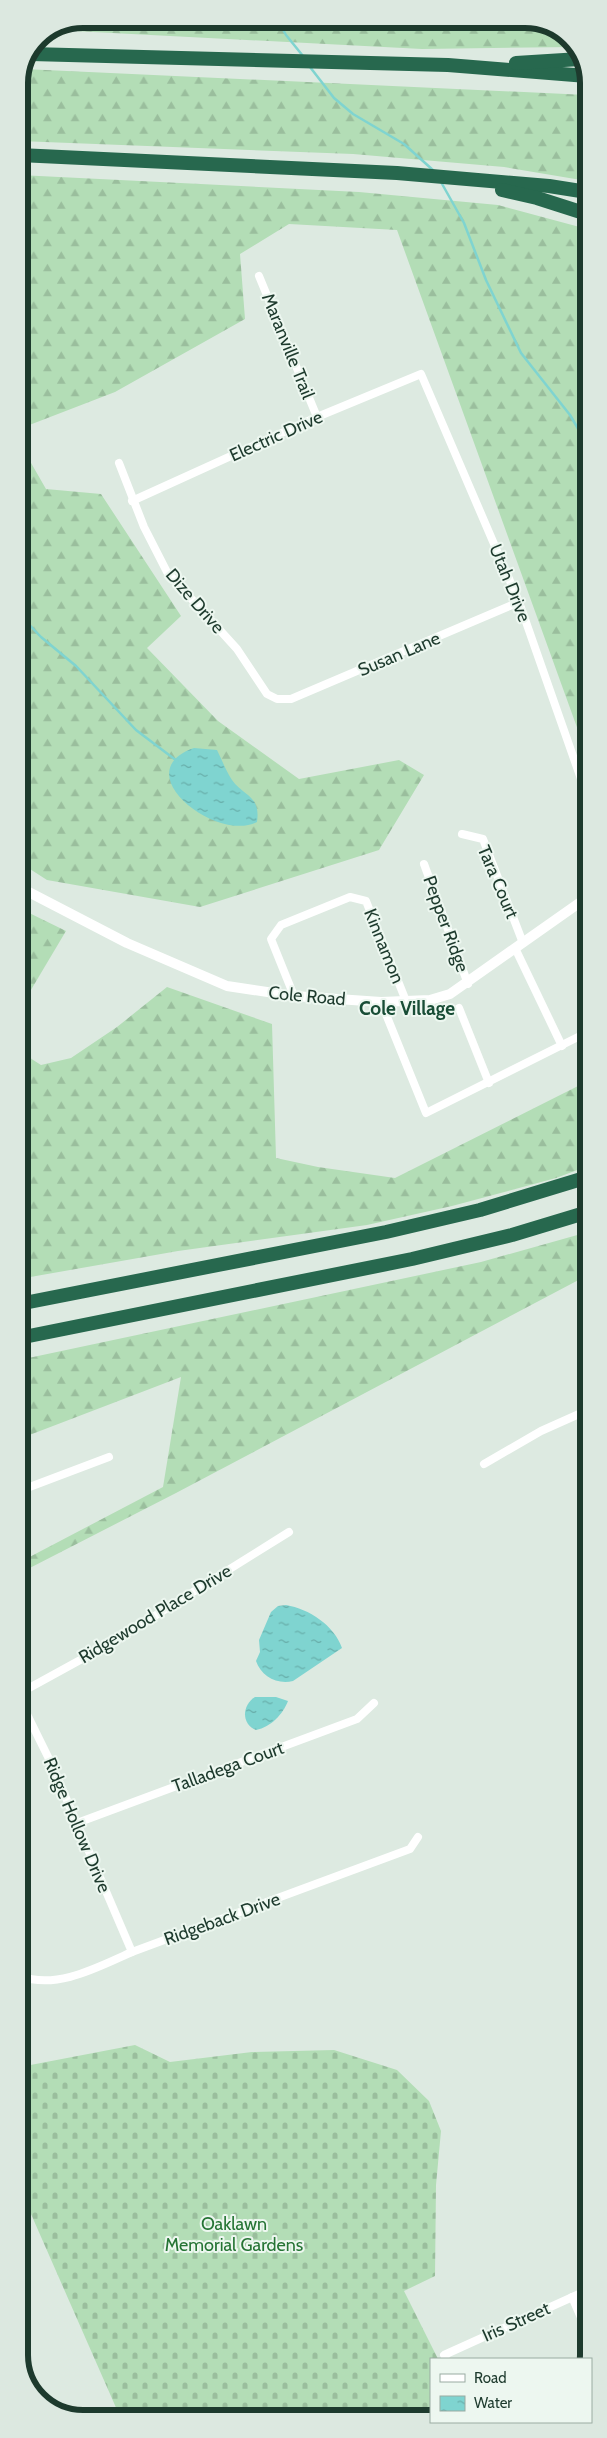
<svg xmlns="http://www.w3.org/2000/svg" width="607" height="2438" font-family="Cabin,sans-serif">
  <style>
    .forest { fill: url(#forest-firs) }
    .cemetery { fill: url(#cemetery-stones) }
    .water { fill: url(#water-ripples) }
    .lines { fill: none; stroke-linecap: round; stroke-linejoin: round }
    .stream { stroke: #7fd4d0; stroke-width: 2.5 }
    .minor { stroke: #fff; stroke-width: 8 }
    .tertiary { stroke: #fff; stroke-width: 10 }
    .motorway { stroke: #27684e; stroke-width: 14 }
    .labels { text-anchor: middle; dominant-baseline: central; stroke-width: 4; stroke-linejoin: round; paint-order: stroke }
    .street-label { font-size: 18px; fill: #1d3a2d; stroke: #edf7f0 }
    .park-label { font-size: 18px; fill: #257434; stroke: #edf7f0 }
    .neighbourhood-label { font-size: 19px; font-weight: bold; fill: #184d36; stroke: #edf7f0 }
    .rim { fill: none; stroke: #1d3a2d; stroke-width: 6 }
  </style>
  <defs>
    <pattern id="forest-firs" width="22" height="20" patternUnits="userSpaceOnUse" patternTransform="scale(1.25)"><rect width="22" height="20" fill="#b3ddb6"/><path d="M5 1l3.5 6h-7zM16 11l3.5 6h-7z" fill="#9abe9d"/></pattern>
    <pattern id="cemetery-stones" width="16" height="16" patternUnits="userSpaceOnUse" patternTransform="scale(1.25)"><rect width="16" height="16" fill="#b3ddb6"/><path d="M2 7V4a2 2 0 0 1 4 0v3zM10 15v-3a2 2 0 0 1 4 0v3z" fill="#9abe9d"/></pattern>
    <pattern id="water-ripples" width="26" height="14" patternUnits="userSpaceOnUse" patternTransform="scale(1.25)"><rect width="26" height="14" fill="#7fd4d0"/><path d="M2 4q2-2 4 0t4 0M15 11q2-2 4 0t4 0" fill="none" stroke="#67ada9"/></pattern>
  </defs>
  <rect width="100%" height="100%" fill="#ddeae1"/>
  <g class="forest">
    <polygon points="83,19 532,19 567,35 573,47 422,49 55,30"/>
    <polygon points="24,69 587,95 587,181 504,167 353,154 19,141 19,82"/>
    <polygon points="19,175 359,192 498,205 587,229 587,755 397,230 289,224 240,254 245,319 115,392 19,429"/>
    <polygon points="19,442 46,489 101,494 181,616 147,648 218,721 299,779 399,760 424,775 379,850 200,907 47,880 19,862"/>
    <polygon points="19,908 66,931 19,1010"/>
    <polygon points="167,987 272,1024 276,1158 318,1167 395,1178 588,1081 588,1166 556,1178 452,1206 367,1225 178,1251 19,1279 19,1051 41,1065 71,1058 117,1027"/>
    <polygon points="588,1232 588,1275 176,1493 20,1573 20,1562 163,1487 181,1377 19,1439 19,1360 481,1262"/>
  </g>
  <polygon class="cemetery" points="135,2045 170,2062 252,2052 334,2050 397,2070 429,2101 441,2131 436,2185 435,2276 404,2291 438,2359 431,2359 431,2418 121,2419 20,2189 20,2067"/>
  <g class="water">
    <path d="M194,748L217,750C222,760 226,771 232,780C243,796 261,795 257,822C217,843 125,772 194,748Z"/>
    <path d="M286,1605C309,1609 334,1625 342,1648L293,1681C277,1685 261,1676 256,1661L260,1652L259,1640L271,1612L278,1606Z"/>
    <path d="M255,1697H276L288,1701C283,1714 271,1727 256,1730C241,1724 242,1705 255,1697Z"/>
  </g>
  <g class="lines">
    <g class="stream">
      <polyline points="277,19 286,35 303,56"/>
      <polyline points="310,67 334,98 353,114 404,144 434,171"/>
      <polyline points="441,182 464,223 486,280 521,353 570,415 587,444"/>
      <polyline points="19,614 41,637 76,666 136,730 177,761"/>
    </g>
    <g class="minor">
      <polyline points="259,276 317,417"/>
      <polyline points="119,463 144,527 167,572 237,649 267,694 277,699 291,699 519,602"/>
      <polyline points="132,501 317,417 421,374 519,602 587,796"/>
      <polyline points="462,834 483,839 523,943"/>
      <polyline points="424,864 468,984"/>
      <polyline points="515,948 562,1046"/>
      <polyline points="294,996 271,939 281,925 350,897 366,901 406,1001"/>
      <polyline points="381,1002 426,1113 588,1032"/>
      <polyline points="459,1008 489,1083"/>
      <polyline points="484,1464 541,1431 588,1410"/>
      <polyline points="19,1491 109,1457"/>
      <polyline points="20,1693 113,1642 289,1532"/>
      <polyline points="20,1700 51,1763 132,1952"/>
      <polyline points="77,1823 357,1719 374,1703"/>
      <path d="M20,1976C57,1990 98,1967 132,1952L410,1849L418,1837"/>
      <polyline points="572,2297 588,2334"/>
      <polyline points="446,2359 444,2355 588,2290"/>
    </g>
    <polyline class="tertiary" points="19,887 127,943 227,986 294,996 381,1002 430,1000 450,994 582,901 587,899"/>
    <g class="motorway">
      <polyline points="31,54 448,65 587,76"/>
      <polyline points="516,63 580,59"/>
      <polyline points="19,155 397,173 549,186 587,192"/>
      <polyline points="502,190 537,198 587,214"/>
      <polyline points="19,1304 386,1232 480,1210 588,1177"/>
      <polyline points="19,1338 412,1259 512,1235 588,1212"/>
    </g>
  </g>
  <g class="labels">
    <g class="street-label">
      <text transform="translate(288 346) rotate(68)">Maranville Trail</text>
      <text transform="translate(276 436) rotate(-24)">Electric Drive</text>
      <text transform="translate(510 583) rotate(68)">Utah Drive</text>
      <text transform="translate(195 601) rotate(49)">Dize Drive</text>
      <text transform="translate(399 654) rotate(-23)">Susan Lane</text>
      <text transform="translate(498 882) rotate(67)">Tara Court</text>
      <text transform="translate(446 924) rotate(70)">Pepper Ridge</text>
      <text transform="translate(384 946) rotate(68)">Kinnamon</text>
      <text transform="translate(307 996) rotate(5)">Cole Road</text>
      <text transform="translate(155 1614) rotate(-31)">Ridgewood Place Drive</text>
      <text transform="translate(228 1767) rotate(-20)">Talladega Court</text>
      <text transform="translate(77 1825) rotate(67)">Ridge Hollow Drive</text>
      <text transform="translate(222 1919) rotate(-20)">Ridgeback Drive</text>
      <text transform="translate(516 2322) rotate(-24)">Iris Street</text>
    </g>
    <g class="park-label">
      <text x="234" y="2224">Oaklawn<tspan x="234" dy="21">Memorial Gardens</tspan></text>
    </g>
    <g class="neighbourhood-label">
      <text x="407" y="1008">Cole Village</text>
    </g>
  </g>
  <path d="M0 0H607V2438H0ZM83 28H525A55 55 0 0 1 580 83V2355A55 55 0 0 1 525 2410H83A55 55 0 0 1 28 2355V83A55 55 0 0 1 83 28Z" fill="#dce8e0" fill-rule="evenodd"/>
  <path class="rim" d="M83 28H525A55 55 0 0 1 580 83V2355A55 55 0 0 1 525 2410H83A55 55 0 0 1 28 2355V83A55 55 0 0 1 83 28Z"/>
  <rect x="430" y="2358" width="162" height="65" fill="#edf7f0" stroke="#9aaba2"/>
  <rect x="440" y="2374" width="25" height="8" fill="#ffffff" stroke="#9aaba2"/>
  <text x="474" y="2383" font-size="15" fill="#1d3a2d">Road</text>
  <rect x="440" y="2396" width="25" height="15" fill="url(#water-ripples)" stroke="#9aaba2"/>
  <text x="474" y="2408" font-size="15" fill="#1d3a2d">Water</text>
</svg>
